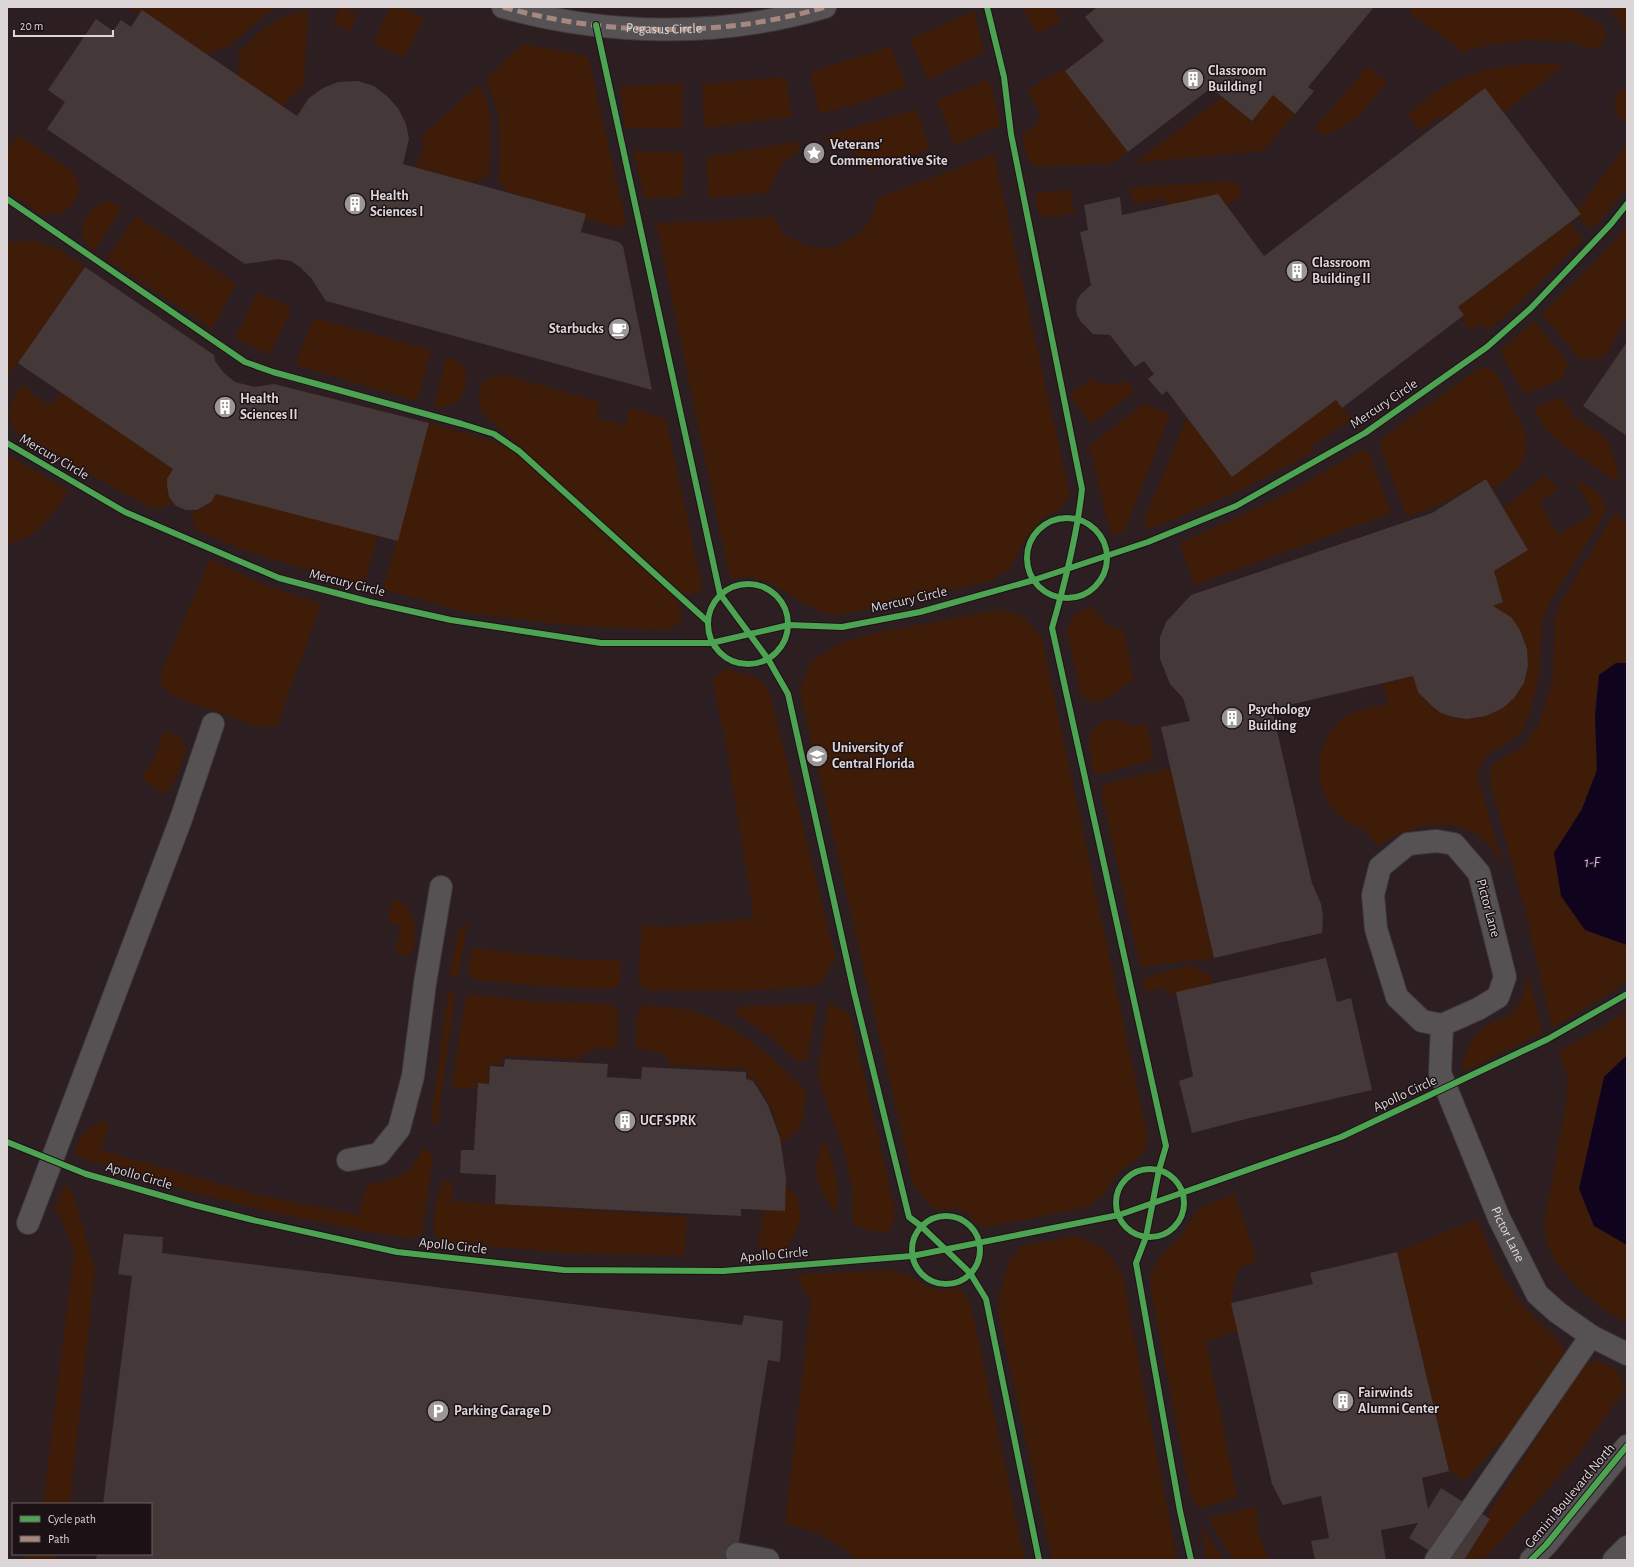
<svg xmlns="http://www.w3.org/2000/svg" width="1634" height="1567" font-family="'Alegreya Sans',sans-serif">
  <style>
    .built { fill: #2d1e22; fill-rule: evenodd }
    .green { fill: #3e1c07 }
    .water { fill: #10031d }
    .building { fill: #453838 }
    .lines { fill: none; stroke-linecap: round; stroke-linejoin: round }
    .minor-casing { stroke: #3e393a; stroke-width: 24 }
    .minor { stroke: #565253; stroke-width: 22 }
    .quiet { stroke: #a5887d; stroke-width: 5; stroke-dasharray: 10 5; stroke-linecap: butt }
    .cycleway-casing { stroke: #1c1215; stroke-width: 8 }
    .cycleway { stroke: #4ca352; stroke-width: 6 }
    .labels { text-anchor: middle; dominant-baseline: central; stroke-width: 3; stroke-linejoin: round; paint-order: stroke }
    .street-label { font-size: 14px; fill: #ddd6d8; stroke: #1c1215 }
    .poi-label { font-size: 14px; font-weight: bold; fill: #ddd6d8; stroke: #1c1215; text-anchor: start }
    .water-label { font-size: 15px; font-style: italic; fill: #dbb1fe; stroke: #1c1215 }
  </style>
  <rect width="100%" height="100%" fill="#231e1f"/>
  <path class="built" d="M7,7H1627V1560H7ZM13,1504H151V1554H13Z"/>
  <g class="green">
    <polygon points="128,7 280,7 267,13 229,46 206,54 142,10 139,14"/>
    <polygon points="340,7 351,7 349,11 357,15 349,31 333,23"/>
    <polygon points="391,7 401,7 424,19 403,58 373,43"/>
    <polygon points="1022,7 1054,7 1061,20 1038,34"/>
    <polygon points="1414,7 1567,7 1588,17 1603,26 1606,35 1600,47 1591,49 1572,42 1525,40 1493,44 1460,53 1458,47 1409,13"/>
    <polygon points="1609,7 1627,7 1627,45 1622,24"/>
    <polygon points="308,10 304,85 293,95 283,106 238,76 239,53 263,29 289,14"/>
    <polygon points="975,11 984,52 928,80 910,39"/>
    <polygon points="523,44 588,56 626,222 624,226 620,228 584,219 586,214 507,192 498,178 500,159 498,111 486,79"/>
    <polygon points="891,47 907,87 863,102 819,114 810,72"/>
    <path d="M1541,63L1560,65L1562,68L1504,112L1485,89L1443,120L1440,116L1420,131L1407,114C1425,100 1443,85 1464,77C1489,67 1515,65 1541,63Z"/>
    <polygon points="1368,66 1387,82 1358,118 1324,136 1315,128"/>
    <path d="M1061,70L1065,71L1128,152L1113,163L1038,167C1024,161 1025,147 1022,134L1037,124L1040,114L1027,90Z"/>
    <polygon points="786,77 792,117 704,128 702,84"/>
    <polygon points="989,79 1001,125 954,145 937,101"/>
    <polygon points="683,83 682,128 625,128 620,86"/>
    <path d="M478,85C495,99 492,155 488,176L472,183L416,167L423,149L422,136Z"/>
    <polygon points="1627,88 1627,123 1614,113 1617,94 1623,89"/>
    <polygon points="1273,95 1295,114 1263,151 1135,163 1222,97 1252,121"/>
    <polygon points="916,109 930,149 872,171 850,150 827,144 825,136"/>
    <polygon points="18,135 72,171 79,183 78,195 71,207 60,214 41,215 7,191 7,152"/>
    <polygon points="798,141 800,149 781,165 768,193 709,198 706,157"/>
    <polygon points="1627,144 1627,189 1600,221 1591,229 1583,223 1578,216 1581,214 1578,210"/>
    <polygon points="633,151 684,153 683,197 644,198"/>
    <polygon points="994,154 1070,495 1060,509 1043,518 1024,541 1011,567 991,581 852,613 829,615 806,605 769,582 749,577 730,579 656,223 718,221 771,216 785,235 808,247 834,248 860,233 872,217 878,198"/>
    <polygon points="1234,181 1243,193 1227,207 1218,194 1167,205 1165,198 1134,204 1130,190 1134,187"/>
    <path d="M1070,190L1075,213C1067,214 1044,222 1039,213C1037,209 1036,202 1035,198L1036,194L1041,192Z"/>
    <path d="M104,202H112L122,208L94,251C72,235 83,212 104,202Z"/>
    <polygon points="137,216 236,284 212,329 106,259"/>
    <polygon points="1570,222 1583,240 1515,307 1488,330 1482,323 1471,331 1461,318 1464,315 1458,307"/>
    <polygon points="1627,226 1627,315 1608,352 1601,359 1580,359 1542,314 1591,266"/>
    <path d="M32,241C55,244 67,254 85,267L18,363L7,376V242Z"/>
    <polygon points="258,292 292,308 269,355 235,338"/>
    <polygon points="314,318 431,350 417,401 295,365"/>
    <polygon points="1534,321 1568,363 1562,379 1525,394 1503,358 1501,350"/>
    <path d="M446,357C481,363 467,412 434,407Z"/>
    <polygon points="1482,366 1496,373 1525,432 1527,446 1523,462 1507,479 1492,489 1486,479 1439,505 1407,517 1381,450 1381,439"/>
    <path d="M501,374L600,402L597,418L625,425L629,408L666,419L703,590L693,595L684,594L480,411C477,391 479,378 501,374Z"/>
    <polygon points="1090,380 1109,385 1128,381 1135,391 1091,424 1069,395"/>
    <path d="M27,386L34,396L48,404L54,401L62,393L173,469C165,480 165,490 172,502L166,506L152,509L17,433C5,418 10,401 20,388Z"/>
    <polygon points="1561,397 1575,417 1608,440 1619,475 1617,482 1559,442 1543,426 1534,408"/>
    <path d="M1336,400L1352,419L1311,447L1314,451C1261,481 1207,507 1149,529L1146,527L1143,523L1187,417Z"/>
    <polygon points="1144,404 1170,414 1125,531 1111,535 1089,446"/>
    <polygon points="429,423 491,440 503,445 516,454 676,599 681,609 682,618 678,624 666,630 565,625 464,612 383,589"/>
    <polygon points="1362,450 1369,453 1391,513 1194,585 1180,543 1285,495"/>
    <path d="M7,454L69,491C56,510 33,544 7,543Z"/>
    <path d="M1546,475L1558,490L1539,502L1559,535L1594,513L1575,480C1586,484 1605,494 1605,507C1605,511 1603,515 1602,519L1550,602L1543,616L1538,679L1529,715L1522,731L1510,741L1485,757L1481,765L1478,775L1480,786L1507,878C1505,872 1503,866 1500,861C1480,823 1442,818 1405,832C1395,835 1386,841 1378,846C1374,841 1371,836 1366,832C1354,823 1344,823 1334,810C1310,781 1316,737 1347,716C1358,709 1375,707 1388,704L1383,684L1413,676C1415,682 1416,689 1420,693C1458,750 1549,703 1524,639C1517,624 1508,614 1493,606L1503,602L1494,571L1528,550L1503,508Z"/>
    <path d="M216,494L378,535L364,584L295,566L243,550L195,530L191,511C203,510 210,504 216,494Z"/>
    <polygon points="1617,513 1627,525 1627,663 1616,663 1599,675 1595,716 1597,770 1582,809 1554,853 1584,930 1627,945 1627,981 1602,998 1552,1028 1525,909 1491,787 1490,773 1493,764 1523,746 1539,724 1553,679 1555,618 1560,603 1614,514"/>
    <polygon points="210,559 265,585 321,604 277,726 258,727 173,696 160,684 162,671"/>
    <path d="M1090,606L1111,627L1124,630L1134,679C1118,690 1109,702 1088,702L1080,694L1067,630L1074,615Z"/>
    <polygon points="997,610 1023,616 1042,638 1148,1139 1146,1150 1135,1160 1119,1172 1105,1192 1089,1207 982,1228 961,1209 934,1209 914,1187 800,692 810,662 841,643 875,633"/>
    <path d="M726,668L738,673L750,675L763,682L771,697L836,960L828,970L821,984C763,993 706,991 648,990L641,987L638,979L642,925L672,927L754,918L726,744L712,680Z"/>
    <path d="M1116,719L1134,726L1147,723L1154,759L1102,774L1093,771C1089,741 1080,726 1116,719Z"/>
    <path d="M167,732C191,739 187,751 179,771C175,779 173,786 167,792L160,793L152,785L141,779L155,758L162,737Z"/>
    <polygon points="1170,768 1214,958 1140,967 1101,791 1105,784"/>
    <path d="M395,900C412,903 416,922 415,937C415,942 415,948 412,952C410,954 406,955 403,956L397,954L396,952L400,926L391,923C387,917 390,905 395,900Z"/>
    <polygon points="468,920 458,975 455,977 450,976 457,937 458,932"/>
    <path d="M472,948L580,960H617L621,963L620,981L613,989C566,989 520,985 474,979L470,976L468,973Z"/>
    <polygon points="1191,965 1212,977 1212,984 1167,995 1163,988 1143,991 1144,978"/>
    <path d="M1527,967L1542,1033L1463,1072C1460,1057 1476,1030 1490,1023C1497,1020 1505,1020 1510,1015C1524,1001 1528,986 1527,967Z"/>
    <polygon points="448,993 452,993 455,997 438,1121 430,1126"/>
    <polygon points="472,994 526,1001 606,1004 613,1006 618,1013 617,1048 591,1049 579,1059 503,1056 502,1065 489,1065 488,1083 475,1082 475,1089 455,1088 452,1084 465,1000 467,996"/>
    <polygon points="829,1003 850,1014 895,1210 894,1222 889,1232 870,1231 852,1223 853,1194 846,1157 819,1081 818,1070"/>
    <path d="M817,1004L807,1059L800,1063C780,1045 761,1028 737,1015V1009L742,1006Z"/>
    <path d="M648,1005C662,1007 677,1007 691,1011C735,1022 770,1057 802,1086L806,1094L801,1127L783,1143L771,1107L754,1079L748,1077V1069L671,1065L662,1053L636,1048L637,1014L641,1008Z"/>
    <polygon points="1627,1010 1627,1055 1604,1077 1594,1226 1627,1245 1627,1322 1608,1312 1577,1287 1557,1263 1547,1245 1544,1225 1566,1103 1568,1080 1559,1051 1601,1028"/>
    <path d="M105,1121L109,1125L101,1150L259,1195L359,1215L367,1184C393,1181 413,1175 422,1148L430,1153L433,1157L422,1233L419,1236L413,1238L379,1234L270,1212L181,1189L109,1167L74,1155C81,1135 84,1128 105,1121Z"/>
    <path d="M825,1140C833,1163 841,1188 837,1213C816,1188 809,1170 825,1140Z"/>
    <path d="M442,1181L453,1182L451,1201L687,1217L684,1256L570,1253L446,1243L436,1238C430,1221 437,1199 442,1181Z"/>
    <polygon points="64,1186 68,1186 74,1196 95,1270 70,1504 43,1504 74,1251 60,1215 54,1212"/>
    <polygon points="785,1186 798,1197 801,1220 790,1243 781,1254 763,1254 758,1247 763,1210 785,1211"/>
    <path d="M1235,1194L1257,1261L1240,1268C1229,1294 1232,1304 1238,1331L1206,1341L1237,1498L1200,1508L1191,1498L1151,1292V1272L1162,1254L1179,1238L1200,1208Z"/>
    <path d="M1477,1219C1488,1245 1498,1272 1515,1295C1530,1315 1549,1330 1565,1349L1563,1363L1517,1428L1497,1446L1464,1481L1449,1471L1397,1252Z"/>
    <path d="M1077,1236C1101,1246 1109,1250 1122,1274L1177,1560H1052L998,1313L1000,1292L1009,1261L1021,1246Z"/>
    <polygon points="890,1270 910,1276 928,1287 942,1290 959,1287 971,1305 1025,1560 855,1560 848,1552 822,1535 785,1523 811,1301 798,1280 797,1275"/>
    <path d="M1595,1361C1612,1365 1623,1372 1624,1391L1578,1455L1489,1554L1482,1560H1464L1490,1519L1486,1517L1584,1365Z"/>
    <polygon points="1257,1507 1257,1530 1267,1555 1274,1560 1234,1560 1226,1549 1209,1518"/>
    <polygon points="1201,1526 1224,1560 1206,1560"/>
    <polygon points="25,1554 57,1554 55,1560 26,1560 24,1557"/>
  </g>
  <g class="water">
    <polygon points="1616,663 1627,663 1627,945 1585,930 1561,896 1554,853 1582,809 1597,770 1595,716 1599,675"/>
    <polygon points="1627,1055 1627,1245 1594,1226 1579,1189 1604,1077"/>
  </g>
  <g class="building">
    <polygon points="1097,7 1374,7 1308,87 1314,91 1295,114 1273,95 1252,121 1211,88 1128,152 1065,71 1104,41 1085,17"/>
    <polygon points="142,10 297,116 309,98 323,88 338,82 358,81 374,86 387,96 398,108 406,124 409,139 403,164 586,214 581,232 619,242 623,246 652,390 326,301 311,278 301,268 291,261 278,259 245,264 47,129 65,102 48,90 96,19 113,31 121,20 131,27"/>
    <polygon points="1485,88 1581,214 1458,307 1464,315 1342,408 1336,400 1232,477 1167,391 1162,395 1148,379 1154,374 1144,361 1135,367 1110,335 1093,334 1081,322 1077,315 1076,307 1077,300 1081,294 1091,285 1080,232 1088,230 1084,205 1120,197 1122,215 1218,194 1264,256"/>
    <polygon points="85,267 214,355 215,361 223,372 235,382 255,387 274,384 429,423 398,541 216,494 211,502 197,510 186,510 176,506 169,497 167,486 167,479 173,469 18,363"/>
    <polygon points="1627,342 1627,436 1583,406"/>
    <polygon points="1486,479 1528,550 1494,571 1503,602 1493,606 1511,617 1520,630 1527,649 1528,666 1524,683 1514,698 1503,708 1486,716 1467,719 1453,717 1441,713 1432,706 1418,692 1413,676 1272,709 1312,883 1321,904 1323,916 1322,933 1214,958 1161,727 1190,721 1183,698 1170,684 1160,659 1160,637 1166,622 1191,595 1432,513"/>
    <polygon points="1326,958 1337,1002 1351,998 1372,1090 1250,1118 1192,1133 1179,1081 1193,1076 1176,992"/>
    <polygon points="505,1059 608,1064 607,1077 641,1079 642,1067 746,1072 746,1079 753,1081 768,1105 780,1138 786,1178 785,1211 741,1209 741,1216 495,1204 496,1175 460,1173 461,1150 474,1150 478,1083 489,1084 490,1066 504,1067"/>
    <polygon points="124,1234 163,1237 162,1253 742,1325 744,1315 783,1321 780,1362 768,1360 736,1560 96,1560 97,1554 151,1554 151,1504 103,1504 132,1276 118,1274"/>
    <polygon points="1397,1252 1449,1471 1422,1478 1428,1509 1441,1488 1490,1519 1464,1560 1444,1560 1409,1538 1418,1523 1381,1530 1386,1560 1315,1560 1311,1541 1329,1538 1321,1496 1283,1505 1272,1484 1231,1303 1313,1284 1310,1273"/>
  </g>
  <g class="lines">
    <g class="minor-casing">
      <g id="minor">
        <path id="s1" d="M503,7C607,36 721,38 825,7"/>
        <polygon points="1437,841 1454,844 1479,873 1505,977 1498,997 1478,1009 1442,1025 1422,1021 1397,997 1376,929 1373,895 1380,867 1408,844"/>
        <path id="s2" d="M1442,1025L1440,1073L1499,1218L1537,1294L1557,1312L1591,1336L1627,1354"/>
        <polyline points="348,1160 379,1154 399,1129 413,1076 425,983 441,887"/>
        <polyline points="28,1223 181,819 213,724"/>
        <polyline points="737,1554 768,1560"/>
        <polyline points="1436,1560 1591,1336"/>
        <polyline points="1531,1560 1546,1545 1627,1446"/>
        <polyline points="1614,1560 1627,1547"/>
      </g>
    </g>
    <use href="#minor" class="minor"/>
    <path class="quiet" d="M503,7C607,36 721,38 825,7"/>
    <g class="cycleway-casing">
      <g id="cycleway">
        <path d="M987,7L1004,77L1011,134L1082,489C1077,536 1065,583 1052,628L1166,1146L1159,1170L1146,1237L1136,1263L1180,1511L1191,1560"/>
        <polyline points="596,25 720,594 768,659 788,694 854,992 909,1217 921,1226 970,1273 986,1299 1039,1560"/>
        <polyline points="7,199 245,362 273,372 462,424 494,434 519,451 707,621"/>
        <polyline points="7,443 125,512 279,578 370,602 451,620 601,643 711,643 789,625 842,627 920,612 1034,580 1148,542 1236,506 1365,433 1487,347 1531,308 1611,224 1627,204"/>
        <circle cx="1067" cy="558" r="40"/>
        <circle cx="748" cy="624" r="40"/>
        <polyline points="7,1142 86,1174 194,1205 253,1220 397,1252 564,1270 723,1271 912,1256 1119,1215 1341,1137 1548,1039 1627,994"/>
        <circle cx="1150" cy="1203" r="34"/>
        <circle cx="946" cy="1250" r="34"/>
        <polyline points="1531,1560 1546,1545 1627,1446"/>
      </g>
    </g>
    <use href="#cycleway" class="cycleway"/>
  </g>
  <defs>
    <g id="building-disc" transform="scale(1.15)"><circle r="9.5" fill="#9c9697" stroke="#1c1215"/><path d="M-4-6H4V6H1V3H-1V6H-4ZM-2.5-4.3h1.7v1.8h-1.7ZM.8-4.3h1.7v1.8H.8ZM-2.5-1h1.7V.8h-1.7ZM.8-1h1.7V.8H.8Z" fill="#fff"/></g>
    <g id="sight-disc" transform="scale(1.15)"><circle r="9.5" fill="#9c9697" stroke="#1c1215"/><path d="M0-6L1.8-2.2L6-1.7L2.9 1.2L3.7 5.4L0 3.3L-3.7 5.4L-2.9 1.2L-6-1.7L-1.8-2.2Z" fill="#fff"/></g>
    <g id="cafe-disc" transform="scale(1.15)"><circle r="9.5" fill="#9c9697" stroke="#1c1215"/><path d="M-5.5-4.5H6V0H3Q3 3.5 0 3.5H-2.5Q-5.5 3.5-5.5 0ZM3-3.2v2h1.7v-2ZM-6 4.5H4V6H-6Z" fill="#fff"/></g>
    <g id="university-disc" transform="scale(1.15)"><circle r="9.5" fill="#9c9697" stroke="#1c1215"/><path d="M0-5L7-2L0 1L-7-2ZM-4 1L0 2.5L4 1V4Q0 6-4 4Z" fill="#fff"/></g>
    <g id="parking-disc" transform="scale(1.15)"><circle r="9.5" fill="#9c9697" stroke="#1c1215"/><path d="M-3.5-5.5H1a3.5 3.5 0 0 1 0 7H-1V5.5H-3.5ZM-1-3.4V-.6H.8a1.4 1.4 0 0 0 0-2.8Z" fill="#fff"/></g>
  </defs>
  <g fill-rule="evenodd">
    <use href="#building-disc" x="1193" y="79"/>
    <use href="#sight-disc" x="814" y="153"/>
    <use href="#building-disc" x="355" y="204"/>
    <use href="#building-disc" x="1297" y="271"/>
    <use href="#cafe-disc" x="619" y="329"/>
    <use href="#building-disc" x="225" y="407"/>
    <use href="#building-disc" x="1232" y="718"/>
    <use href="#university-disc" x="817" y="756"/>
    <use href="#building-disc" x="625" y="1121"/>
    <use href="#building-disc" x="1343" y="1401"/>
    <use href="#parking-disc" x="438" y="1411"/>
  </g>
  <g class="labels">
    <g class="street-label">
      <text stroke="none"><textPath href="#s1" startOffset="163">Pegasus Circle</textPath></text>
      <text transform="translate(1384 404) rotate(-34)">Mercury Circle</text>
      <text transform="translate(54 457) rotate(30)">Mercury Circle</text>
      <text transform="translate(347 583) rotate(14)">Mercury Circle</text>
      <text transform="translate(909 600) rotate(-13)">Mercury Circle</text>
      <text transform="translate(1488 908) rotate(75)">Pictor Lane</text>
      <text transform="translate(1405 1094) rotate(-25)">Apollo Circle</text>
      <text transform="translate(139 1176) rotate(16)">Apollo Circle</text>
      <text stroke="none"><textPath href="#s2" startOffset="223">Pictor Lane</textPath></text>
      <text transform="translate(453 1246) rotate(6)">Apollo Circle</text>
      <text transform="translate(774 1255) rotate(-5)">Apollo Circle</text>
      <text transform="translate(1570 1496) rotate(-50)">Gemini Boulevard North</text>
    </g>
    <g class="poi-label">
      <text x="1208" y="71">Classroom<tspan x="1208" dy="16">Building I</tspan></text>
      <text x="830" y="145">Veterans'<tspan x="830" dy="16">Commemorative Site</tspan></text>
      <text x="370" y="196">Health<tspan x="370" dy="16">Sciences I</tspan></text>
      <text x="1312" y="263">Classroom<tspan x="1312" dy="16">Building II</tspan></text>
      <text x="604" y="329" text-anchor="end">Starbucks</text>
      <text x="240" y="399">Health<tspan x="240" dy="16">Sciences II</tspan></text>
      <text x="1248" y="710">Psychology<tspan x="1248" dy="16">Building</tspan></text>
      <text x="832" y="748">University of<tspan x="832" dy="16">Central Florida</tspan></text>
      <text x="640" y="1121">UCF SPRK</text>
      <text x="1358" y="1393">Fairwinds<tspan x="1358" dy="16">Alumni Center</tspan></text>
      <text x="454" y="1411">Parking Garage D</text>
    </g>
    <g class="water-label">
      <text x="1592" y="862">1-F</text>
    </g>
  </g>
  <rect width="1634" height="1567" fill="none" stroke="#ddd6d8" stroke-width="16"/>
  <rect x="12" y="1503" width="140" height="52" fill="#1c1215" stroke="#696063"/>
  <rect x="20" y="1516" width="20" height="6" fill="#4ca352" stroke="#696063"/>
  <text x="48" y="1523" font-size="12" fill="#ddd6d8">Cycle path</text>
  <rect x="20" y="1536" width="20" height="6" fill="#a5887d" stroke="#696063"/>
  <text x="48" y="1543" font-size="12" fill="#ddd6d8">Path</text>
  <path d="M14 30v6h99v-6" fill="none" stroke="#ddd6d8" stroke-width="2"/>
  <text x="20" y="30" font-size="12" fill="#ddd6d8" stroke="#1c1215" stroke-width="3" paint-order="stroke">20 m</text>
</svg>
